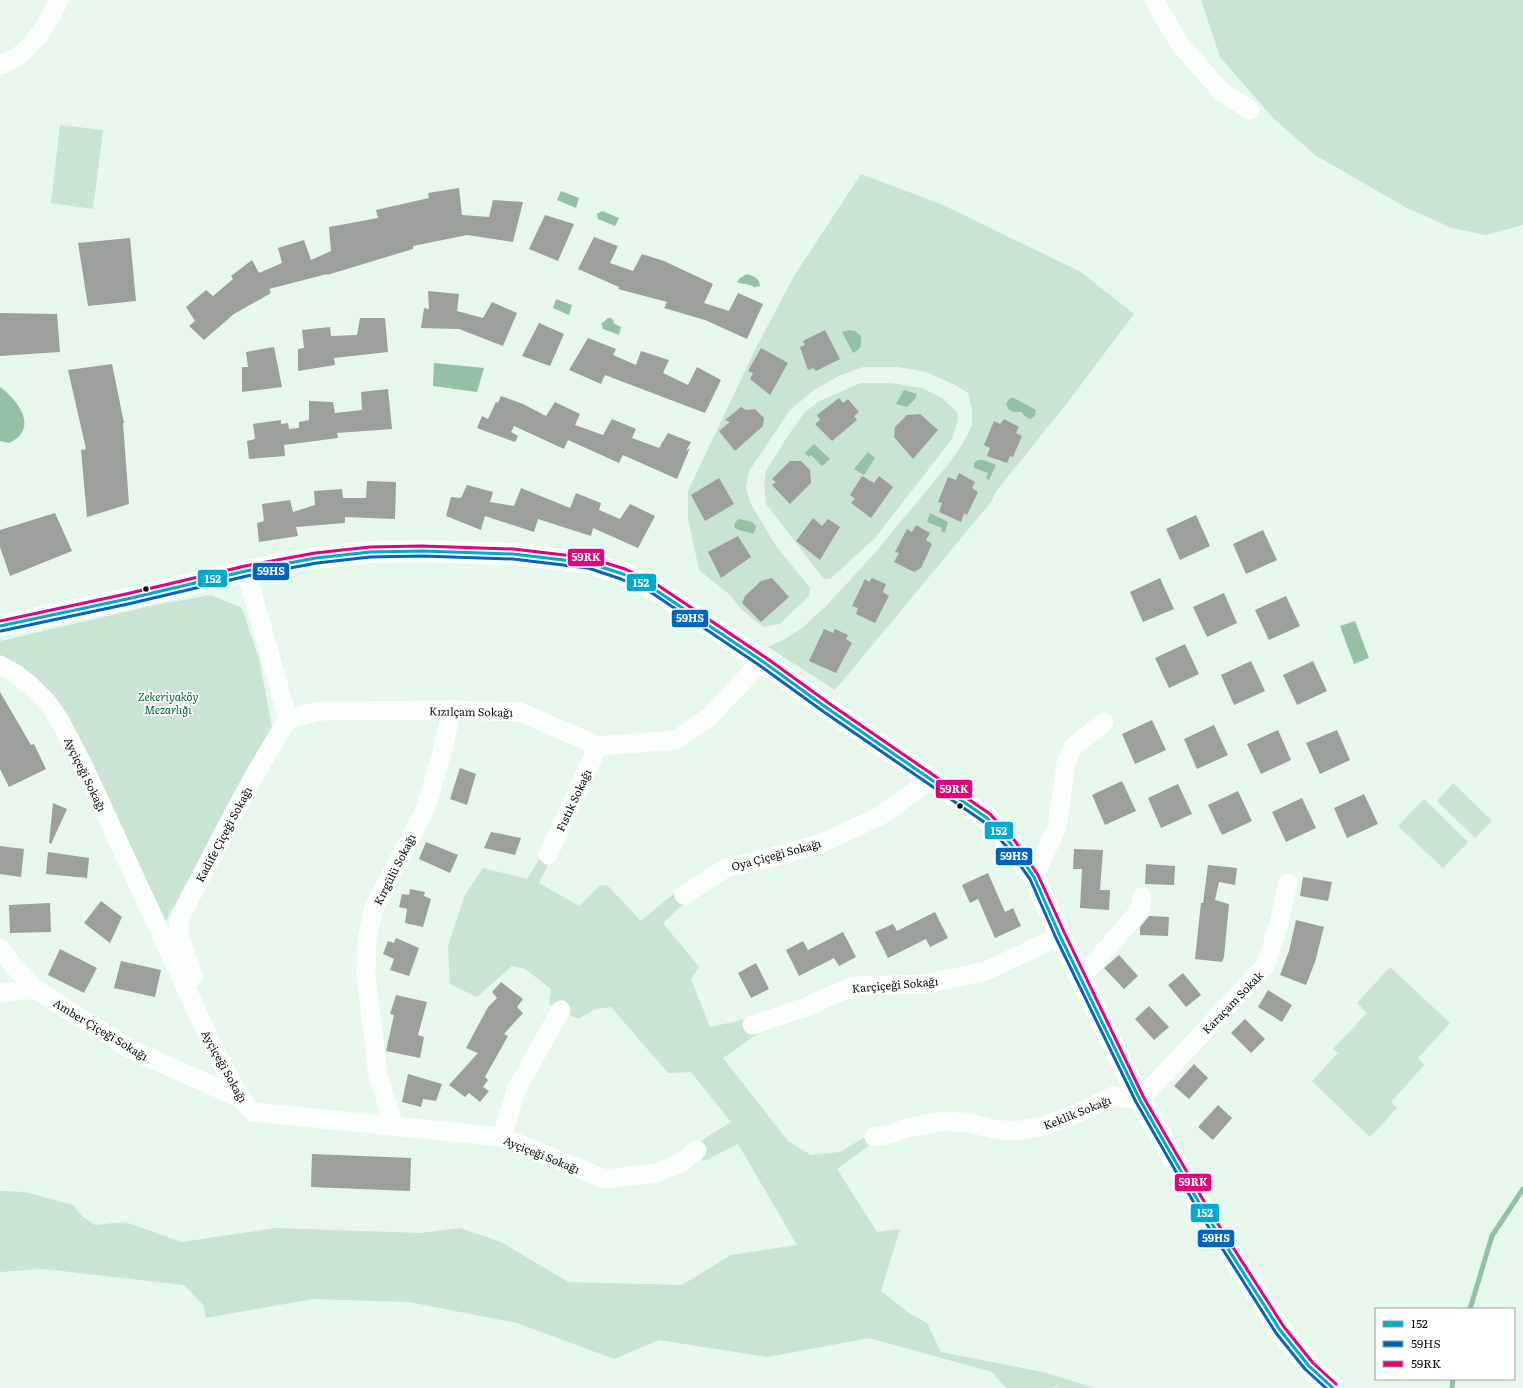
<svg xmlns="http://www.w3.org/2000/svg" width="1523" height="1388" font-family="Literata,serif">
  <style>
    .green { fill: #c9e4d2 }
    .water { fill: #96c0a4 }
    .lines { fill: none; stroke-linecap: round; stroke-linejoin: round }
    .stream { stroke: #96c0a4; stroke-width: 5 }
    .building { fill: #9d9f9c }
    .minor { stroke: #fbfefc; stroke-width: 19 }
    .tertiary { stroke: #fbfefc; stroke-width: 22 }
    .bus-1-casing { stroke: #fff; stroke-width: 6 }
    .bus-2-casing { stroke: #fff; stroke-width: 6 }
    .bus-3-casing { stroke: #fff; stroke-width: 6 }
    .bus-1 { stroke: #00a9ce; stroke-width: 3 }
    .bus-2 { stroke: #0065bd; stroke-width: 3 }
    .bus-3 { stroke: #e5007d; stroke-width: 3 }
    .bus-dot { fill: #07100a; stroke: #fff; stroke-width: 1.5 }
    .labels { text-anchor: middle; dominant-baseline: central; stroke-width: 4; stroke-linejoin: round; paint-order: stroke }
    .park-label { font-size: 11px; font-style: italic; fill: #006135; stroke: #fff }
    .street-label { font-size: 11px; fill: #07100a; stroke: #fff }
    .line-badge { stroke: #fff; stroke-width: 1.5 }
    .badge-label { font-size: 11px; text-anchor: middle; font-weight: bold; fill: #fff }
  </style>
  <rect width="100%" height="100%" fill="#e6f7ec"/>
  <g class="green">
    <polygon points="1201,0 1523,0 1523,225 1486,235 1452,228 1407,208 1315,155 1273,118 1220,57"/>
    <polygon points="60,125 103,130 93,209 51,203"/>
    <polygon points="861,174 941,204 1081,272 1134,314 1071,398 997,490 991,502 835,690 768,647 785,639 802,628 826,606 874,554 947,466 962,445 972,425 972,409 968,393 955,385 926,372 898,367 863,367 839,376 814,390 790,410 749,471 746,488 751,504 776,546 810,588 809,596 780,624 763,627 741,609 730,595 699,570 688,518 688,491 755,350 794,276"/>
    <polygon points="860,383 891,383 922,388 942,398 957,412 958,419 952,439 875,538 830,579 824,579 766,504 764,486 766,471 789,434 805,412 818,402"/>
    <polygon points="211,595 242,608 259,659 272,727 164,924 57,700 0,659 0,641 155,605"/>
    <polygon points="1453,783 1492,821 1475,838 1437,801"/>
    <polygon points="1424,799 1468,842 1443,868 1398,826"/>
    <polygon points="544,852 551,858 539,883 579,906 599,886 607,885 641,921 679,889 688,900 663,923 699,967 691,979 710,1027 747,1019 757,1034 723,1058 788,1141 811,1155 840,1152 872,1133 875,1141 837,1169 877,1232 900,1229 881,1291 909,1313 927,1323 941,1352 1047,1373 1094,1388 1060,1388 1054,1387 1052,1388 1006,1388 992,1372 869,1338 768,1357 659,1340 614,1359 517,1323 409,1302 313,1299 206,1318 204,1306 184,1285 44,1269 0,1272 0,1191 25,1192 73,1205 82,1216 95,1225 125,1222 182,1242 276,1228 421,1233 460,1228 501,1242 568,1282 682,1285 731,1255 797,1245 738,1144 704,1161 694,1145 731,1122 691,1072 668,1073 611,1007 596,1009 578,1019 549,1004 551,989 525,969 512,966 477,997 450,984 448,946 465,895 483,868 527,879"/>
    <polygon points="1390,967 1450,1023 1418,1058 1424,1065 1391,1102 1397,1108 1370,1137 1312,1081 1338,1053 1333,1049 1367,1013 1357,1003"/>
  </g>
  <g class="water">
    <polygon points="561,191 579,198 576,208 557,200"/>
    <polygon points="602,211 619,218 615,226 598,219 597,214"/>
    <path d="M747,274L755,277L759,281L760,286L754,287C749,283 744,285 737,282L740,278Z"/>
    <polygon points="556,299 572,305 569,315 553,308"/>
    <polygon points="608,318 611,318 614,321 613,323 621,327 619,335 603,329 601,323 604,322"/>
    <path d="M849,330L855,331L861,336C861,346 862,349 853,353L842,332Z"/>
    <polygon points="434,363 484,368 477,392 433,386"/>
    <path d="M0,387C19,401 39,429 9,443L0,441Z"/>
    <polygon points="904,390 917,394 915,399 907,407 896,404"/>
    <polygon points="1010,398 1014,398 1036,410 1035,416 1030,419 1026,417 1021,412 1014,412 1009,410 1006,404"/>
    <polygon points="814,444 830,459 822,466 811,455 809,457 805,453"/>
    <polygon points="868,452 875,458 864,475 854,469"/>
    <polygon points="978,460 984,460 996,465 989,480 986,478 988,473 974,468 974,463"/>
    <polygon points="930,513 948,522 945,533 941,531 942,528 927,522"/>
    <path d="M738,519C748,521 762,522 753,534C747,531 739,532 734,527L735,523Z"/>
    <polygon points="1355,621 1369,658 1354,664 1340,626"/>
  </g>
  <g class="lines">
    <g class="stream">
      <polyline points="1470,1309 1492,1236 1523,1189"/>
      <polyline points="1452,1388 1453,1379"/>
    </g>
  </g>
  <g class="building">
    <polygon points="459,188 462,215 489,217 493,200 523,202 513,242 467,235 413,246 413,249 327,275 327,274 269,289 271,293 234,314 204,340 189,326 195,321 186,307 206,290 213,296 233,279 231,276 252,260 259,273 282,263 278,248 304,240 311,260 331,251 329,227 378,218 376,210 429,198 428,193"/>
    <polygon points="545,215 574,224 558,261 529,249"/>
    <polygon points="594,237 618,246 610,263 633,271 642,254 664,261 713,284 704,303 729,311 738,293 763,304 747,339 705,320 664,308 667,302 618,289 619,287 578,269"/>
    <polygon points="130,238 136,301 88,306 78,243"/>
    <polygon points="428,291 459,294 457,311 483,318 492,302 517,313 503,346 459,329 421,328 424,308 429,309"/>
    <polygon points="0,313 57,314 60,352 0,356"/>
    <polygon points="360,318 385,318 388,352 334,358 335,365 298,371 298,349 304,348 302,330 330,327 331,336 357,335"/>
    <polygon points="539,323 564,334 550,366 522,356"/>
    <polygon points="825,330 840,359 816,371 813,368 808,370 800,347 805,345 803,341"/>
    <polygon points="588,338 616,349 613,355 636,365 641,351 669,360 663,373 688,385 697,367 721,380 705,413 605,375 601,384 569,370"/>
    <polygon points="274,347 282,387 242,392 242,367 248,367 246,352"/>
    <polygon points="761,348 788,363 770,395 750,379 753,373 748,371"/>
    <polygon points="112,364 124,423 123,423 129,504 87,517 81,450 86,449 68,370"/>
    <polygon points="388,389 392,429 337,433 338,438 284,445 285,456 249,459 247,441 255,439 253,424 281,420 281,424 288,423 289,429 299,428 299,422 309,420 309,401 333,402 335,413 362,410 361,392"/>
    <polygon points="501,396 523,404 546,416 555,402 580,414 575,425 603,435 612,419 636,429 632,438 659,448 668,433 691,442 686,451 690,448 677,479 623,455 619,463 568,440 564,449 514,426 511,432 518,436 515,442 477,428 482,416 488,419 496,402 498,403"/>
    <polygon points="839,398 843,403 848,399 859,412 854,416 857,420 832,441 815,424 820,420 817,415"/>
    <polygon points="741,407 746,410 755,409 764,418 763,426 735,451 719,431 730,422 725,420"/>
    <polygon points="920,414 938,430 913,459 894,437 895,427 907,415"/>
    <polygon points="1004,419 1019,427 1016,433 1022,436 1013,457 1010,456 1007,463 987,456 990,448 984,445 994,421 1000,424"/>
    <polygon points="790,461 801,461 810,470 811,483 790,504 772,485 776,482 772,479"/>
    <polygon points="959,473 975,482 972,488 978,492 967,515 964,513 961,522 939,512 942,503 938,502 948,477 956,480"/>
    <polygon points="862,476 874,483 879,476 893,487 871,518 851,503 855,499 850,495"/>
    <polygon points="719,478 734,504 705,521 691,495"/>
    <polygon points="367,481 396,482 395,519 345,517 345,523 296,527 298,536 259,542 257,523 264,521 262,504 290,500 293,512 315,505 314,491 342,489 343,498 366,498"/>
    <polygon points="467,485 493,492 490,502 514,506 521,488 570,508 576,493 601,503 599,510 620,519 630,504 655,516 638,548 593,528 591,536 538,519 534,532 485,516 481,530 446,516 451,497 461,498"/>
    <polygon points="55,513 72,551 10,576 0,547 0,530"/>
    <polygon points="1196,515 1210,546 1180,560 1166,529"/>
    <polygon points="813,518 822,526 828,519 840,527 820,560 796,541"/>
    <polygon points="916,525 930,533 926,540 932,544 921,568 914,572 894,562 899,553 895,552 907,529 912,532"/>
    <polygon points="1263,530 1277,560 1246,574 1233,544"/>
    <polygon points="738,536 751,557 721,578 708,552"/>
    <polygon points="772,578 789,597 761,622 742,603 745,596 761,581"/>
    <polygon points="872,578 886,584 883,592 889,596 875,623 856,614 858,608 852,606 865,579 869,582"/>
    <polygon points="1160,578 1174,609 1143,622 1130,592"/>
    <polygon points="1224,593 1237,623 1207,637 1193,607"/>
    <polygon points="1286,596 1300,626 1269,640 1255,610"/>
    <polygon points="824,629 833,633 835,629 848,635 846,639 852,643 836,673 809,661"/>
    <polygon points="1185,644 1199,674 1169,688 1155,658"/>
    <polygon points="1251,661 1265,691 1234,705 1221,675"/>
    <polygon points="1313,661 1327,691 1297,705 1283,675"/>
    <polygon points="0,692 31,745 34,744 46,769 9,787 0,769"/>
    <polygon points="1152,720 1166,750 1135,764 1122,734"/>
    <polygon points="1214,725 1228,755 1197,769 1184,739"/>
    <polygon points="1278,730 1291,760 1261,774 1247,744"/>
    <polygon points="1337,730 1350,760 1320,774 1306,743"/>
    <polygon points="460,768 476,774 467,805 450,799"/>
    <polygon points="1122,781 1136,811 1105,825 1092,795"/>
    <polygon points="1178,784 1192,814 1161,828 1148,798"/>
    <polygon points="1238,791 1252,821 1222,835 1208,805"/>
    <polygon points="1364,794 1378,824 1347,838 1334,808"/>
    <polygon points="1302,798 1316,828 1286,842 1272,812"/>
    <polygon points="53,803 67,809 51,844 49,843"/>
    <polygon points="491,832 521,838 515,855 484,848"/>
    <polygon points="426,842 458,855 450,873 419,859"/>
    <polygon points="0,846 24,849 21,877 0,874"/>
    <polygon points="1074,849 1103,850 1100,890 1110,890 1109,910 1080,908 1082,869 1073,869"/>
    <polygon points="48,852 89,858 87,878 46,874"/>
    <polygon points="1146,864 1175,866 1174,885 1145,884"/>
    <polygon points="1208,865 1237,868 1235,885 1219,882 1215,900 1229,904 1224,957 1222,962 1195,959 1201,903 1203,903"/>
    <polygon points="988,873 1005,912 1013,908 1021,926 995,938 978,899 970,903 962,885"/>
    <polygon points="1303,877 1332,882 1328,901 1300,896"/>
    <polygon points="410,889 425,892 424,896 431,899 423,927 405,923 407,909 399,907 402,894 409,895"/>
    <polygon points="101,901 122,917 110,943 84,923"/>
    <polygon points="50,903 51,932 10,933 9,905"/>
    <polygon points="935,912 948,938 930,947 926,939 888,958 875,932 893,924 897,931"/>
    <polygon points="1149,916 1169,917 1168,936 1140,935 1140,927"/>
    <polygon points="1296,920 1324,927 1315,962 1306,985 1280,975 1289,951"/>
    <polygon points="843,932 856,957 839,966 834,958 799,976 786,950 803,941 808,950"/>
    <polygon points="396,938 419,948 409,976 390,970 394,959 383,954 388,941 394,943"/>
    <polygon points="60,949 97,968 84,993 48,975"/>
    <polygon points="1119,955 1138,976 1124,989 1104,968"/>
    <polygon points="121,961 161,970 155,997 114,988"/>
    <polygon points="756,963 769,989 751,998 738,973"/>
    <polygon points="1183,973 1201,995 1186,1007 1168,985"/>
    <polygon points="501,982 523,999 517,1007 523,1013 504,1034 508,1036 485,1077 488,1080 483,1087 489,1091 480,1102 469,1093 465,1097 449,1085 478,1053 466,1048 488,1007 497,998 492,992"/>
    <polygon points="1268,990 1292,1005 1282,1022 1258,1007"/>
    <polygon points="396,995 427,1002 418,1035 424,1037 420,1058 386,1051 394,1015 390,1014"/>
    <polygon points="1149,1006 1169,1027 1154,1040 1135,1019"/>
    <polygon points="1245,1019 1265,1039 1251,1053 1231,1033"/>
    <polygon points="1194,1064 1208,1078 1189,1099 1174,1086"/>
    <polygon points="408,1074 442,1084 436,1101 423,1099 421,1107 402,1102"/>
    <polygon points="1218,1105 1232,1118 1213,1140 1198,1127"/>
    <polygon points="312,1154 411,1158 410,1191 311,1187"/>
  </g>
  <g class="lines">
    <g class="minor">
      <polyline points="1154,0 1179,43 1221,91 1250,110"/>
      <path d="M0,65C5,63 12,60 17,57C35,44 50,20 59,0"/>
      <polyline points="0,665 16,674 31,686 47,702 59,719 83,765 113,830 211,1042 240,1098 253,1112 502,1137 605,1179 656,1173 679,1164 697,1150"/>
      <polyline points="288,719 320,711 452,710 520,712 598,746 676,740 709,717 762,661"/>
      <polyline points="548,855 598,746"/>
      <polyline points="1034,877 1057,827 1066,764 1073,747 1104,722"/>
      <polyline points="684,895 726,868 769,858 820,844 880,816 932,779"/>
      <polyline points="0,948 12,964 36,989 63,1007 134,1051 240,1098"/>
      <path d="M193,977L179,934V922L184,910C217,845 249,781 288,719L246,571"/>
      <polyline points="1081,978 1140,910 1142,897"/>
      <polyline points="0,993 36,989"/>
      <polyline points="752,1025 806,1007 853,986 926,984 986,971 1060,936"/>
      <polyline points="394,1126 378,1075 366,975 367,938 374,907 425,810 441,756 452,710"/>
      <polyline points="502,1137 516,1090 561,1010"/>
      <polyline points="874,1137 891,1134 906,1128 944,1121 969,1123 993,1129 1014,1131 1040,1127 1078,1113 1113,1096 1140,1100 1266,965 1279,923 1288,883"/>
    </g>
    <polyline class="tertiary" points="0,626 127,599 246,571 316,558 370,552 422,551 513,554 589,563 623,574 654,589 762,661 827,708 987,818 1011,844 1034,877 1060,936 1140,1100 1205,1213 1280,1330 1309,1366 1333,1388"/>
    <g class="bus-1-casing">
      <polyline id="bus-1" points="0,626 127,599 246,571 316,558 370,552 422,551 513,554 589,563 623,574 654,589 762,661 827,708 987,818 1011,844 1034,877 1060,936 1140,1100 1205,1213 1280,1330 1309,1366 1333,1388"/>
    </g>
    <g class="bus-2-casing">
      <polyline id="bus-2" points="1,631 128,604 247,576 317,563 370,557 422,556 513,559 588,568 621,579 652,593 759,665 824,712 984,822 1007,847 1030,879 1056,938 1136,1102 1201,1215 1276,1333 1305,1369 1326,1388"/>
    </g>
    <g class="bus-3-casing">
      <polyline id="bus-3" points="0,621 126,594 245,566 315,553 370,547 422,546 513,549 590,558 625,569 656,584 765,657 830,704 990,814 1015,841 1038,875 1065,934 1144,1098 1209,1210 1284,1327 1313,1363 1336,1384"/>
    </g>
    <use href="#bus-1" class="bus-1"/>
    <use href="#bus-2" class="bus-2"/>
    <use href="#bus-3" class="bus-3"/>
  </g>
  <g class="bus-dot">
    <circle cx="146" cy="589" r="3.5"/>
    <circle cx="960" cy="806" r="3.5"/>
  </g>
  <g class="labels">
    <g class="park-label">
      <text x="168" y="696">Zekeriyaköy<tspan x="168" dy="13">Mezarlığı</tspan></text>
    </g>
    <g class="street-label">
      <text transform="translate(471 711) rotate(1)">Kızılçam Sokağı</text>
      <text transform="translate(86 774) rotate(64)">Ayçiçeği Sokağı</text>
      <text transform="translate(573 800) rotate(-65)">Fıstık Sokağı</text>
      <text transform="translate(223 834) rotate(-62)">Kadife Çiçeği Sokağı</text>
      <text transform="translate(776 854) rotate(-15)">Oya Çiçeği Sokağı</text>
      <text transform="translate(394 869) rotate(-63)">Kırgülü Sokağı</text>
      <text transform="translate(895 984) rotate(-5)">Karçiçeği Sokağı</text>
      <text transform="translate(1232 1002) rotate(-46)">Karaçam Sokak</text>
      <text transform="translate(101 1029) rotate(31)">Amber Çiçeği Sokağı</text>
      <text transform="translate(225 1066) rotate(61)">Ayçiçeği Sokağı</text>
      <text transform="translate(1077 1112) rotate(-22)">Keklik Sokağı</text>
      <text transform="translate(542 1154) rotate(22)">Ayçiçeği Sokağı</text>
    </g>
  </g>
  <g class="line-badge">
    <rect x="567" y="548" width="38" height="19" rx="4" fill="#e5007d"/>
    <rect x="252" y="562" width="38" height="19" rx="4" fill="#0065bd"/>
    <rect x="197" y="569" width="31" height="19" rx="4" fill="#00a9ce"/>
    <rect x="626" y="573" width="31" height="19" rx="4" fill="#00a9ce"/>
    <rect x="671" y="609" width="38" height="19" rx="4" fill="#0065bd"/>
    <rect x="935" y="779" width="38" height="20" rx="4" fill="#e5007d"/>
    <rect x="984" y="821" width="30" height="19" rx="4" fill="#00a9ce"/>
    <rect x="995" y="847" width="38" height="19" rx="4" fill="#0065bd"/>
    <rect x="1174" y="1173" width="38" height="19" rx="4" fill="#e5007d"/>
    <rect x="1190" y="1203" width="30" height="20" rx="4" fill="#00a9ce"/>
    <rect x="1197" y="1229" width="38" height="19" rx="4" fill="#0065bd"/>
  </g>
  <g class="badge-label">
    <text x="586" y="561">59RK</text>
    <text x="271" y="575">59HS</text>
    <text x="213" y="583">152</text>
    <text x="641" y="587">152</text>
    <text x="690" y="622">59HS</text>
    <text x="954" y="793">59RK</text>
    <text x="999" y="835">152</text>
    <text x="1014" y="860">59HS</text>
    <text x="1193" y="1186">59RK</text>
    <text x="1205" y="1217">152</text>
    <text x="1216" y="1242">59HS</text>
  </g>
  <rect x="1375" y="1308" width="140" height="72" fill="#ffffff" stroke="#9c9f9d"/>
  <rect x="1383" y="1321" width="20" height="6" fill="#00a9ce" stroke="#9c9f9d"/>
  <text x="1411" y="1328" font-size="12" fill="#07100a">152</text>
  <rect x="1383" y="1341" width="20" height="6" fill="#0065bd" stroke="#9c9f9d"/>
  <text x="1411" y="1348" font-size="12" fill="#07100a">59HS</text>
  <rect x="1383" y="1361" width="20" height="6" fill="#e5007d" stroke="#9c9f9d"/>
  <text x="1411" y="1368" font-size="12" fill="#07100a">59RK</text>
</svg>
